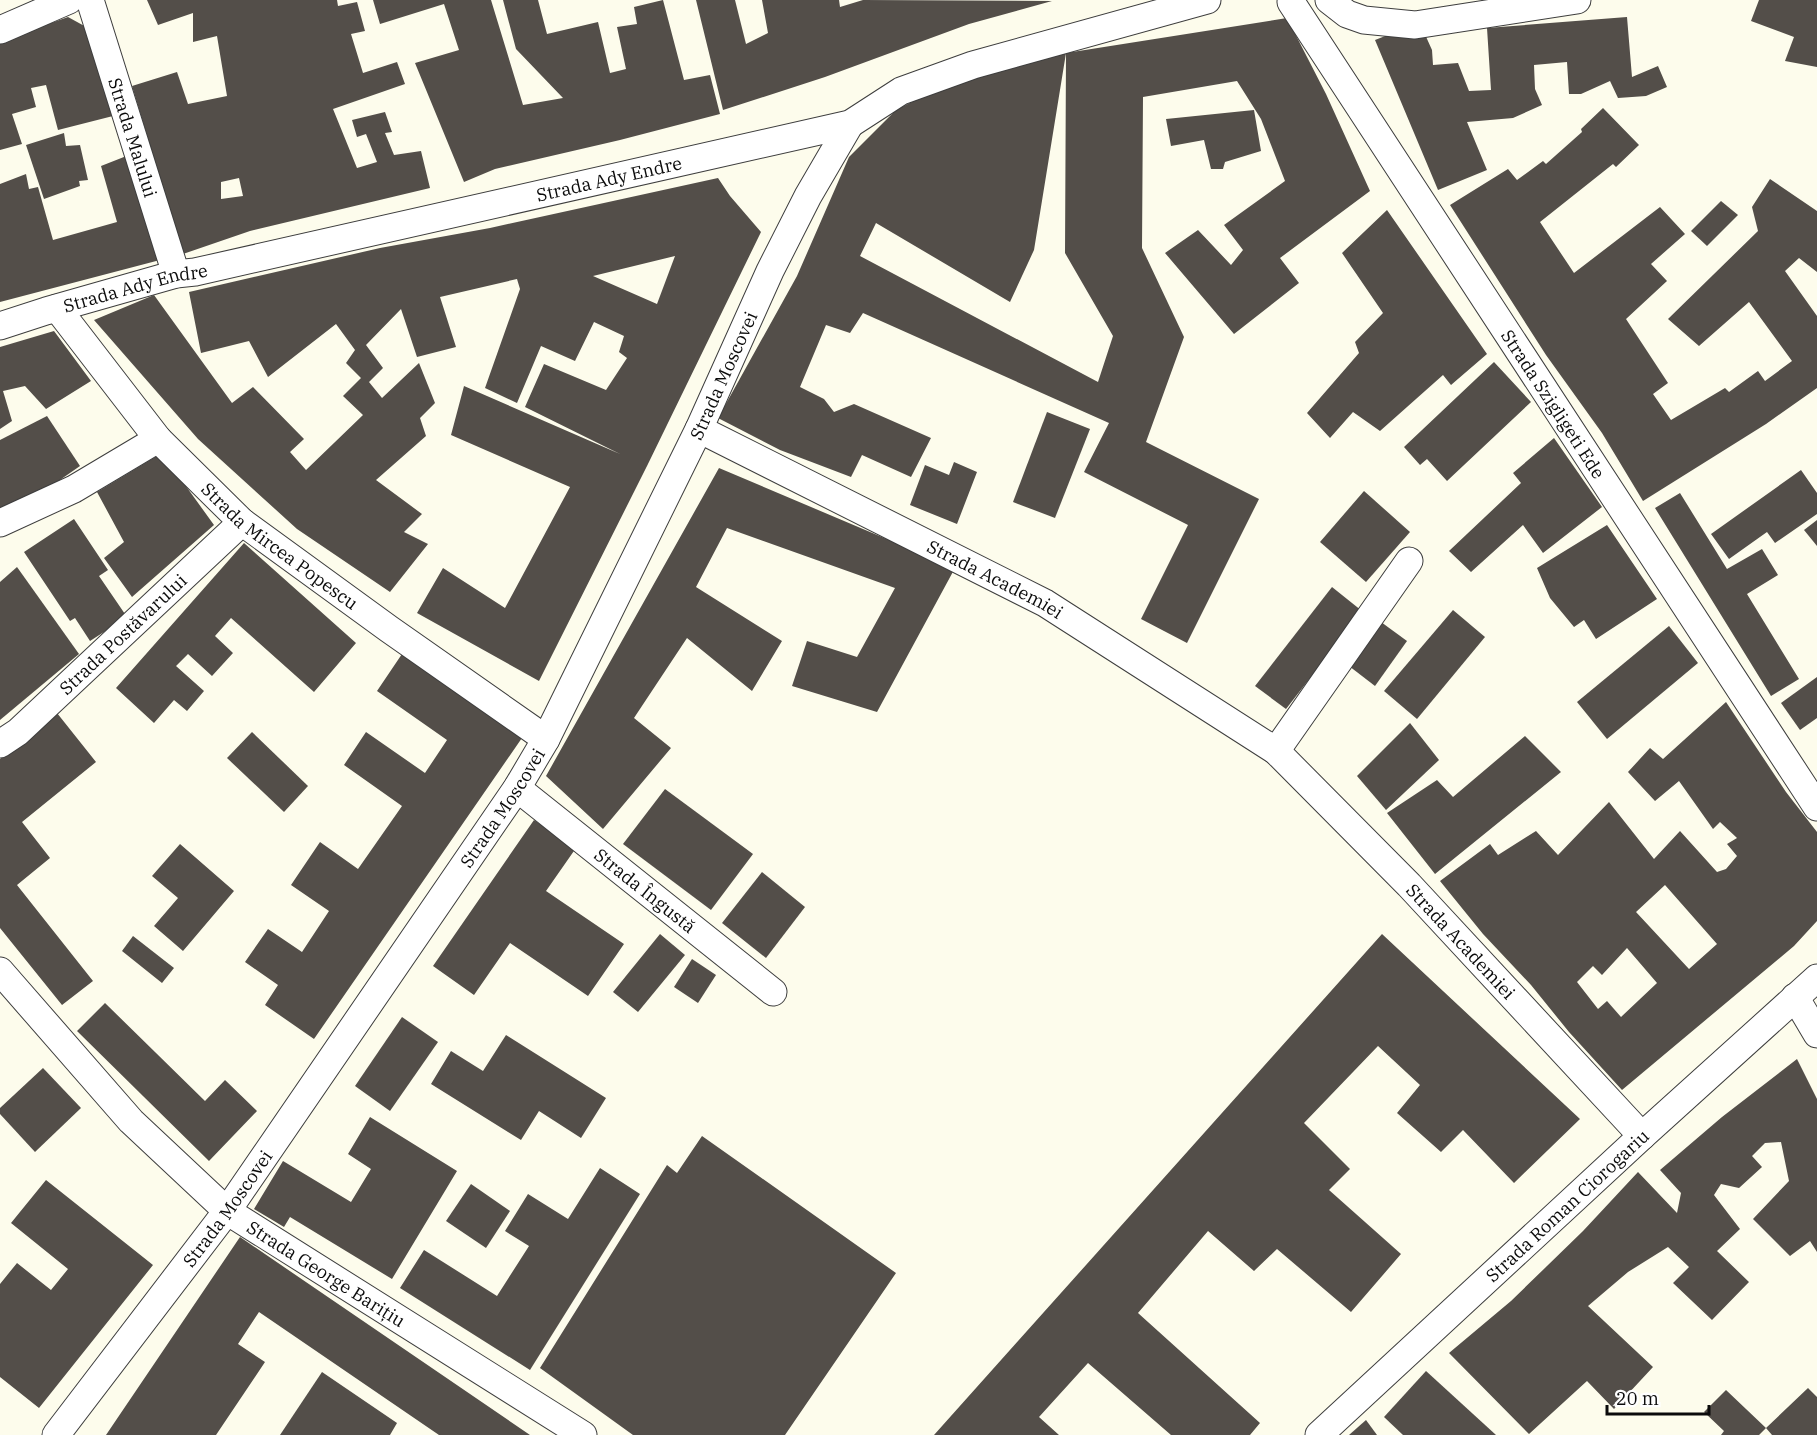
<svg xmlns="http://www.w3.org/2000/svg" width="1817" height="1435" font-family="'IBM Plex Serif',serif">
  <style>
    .building { fill: #534e49; fill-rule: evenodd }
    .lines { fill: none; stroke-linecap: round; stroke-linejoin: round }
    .street-casing { stroke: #3e3e3e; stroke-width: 29 }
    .street { stroke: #fff; stroke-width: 27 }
    .labels { text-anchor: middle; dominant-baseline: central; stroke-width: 6; stroke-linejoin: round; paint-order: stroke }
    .street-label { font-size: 18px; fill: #0b0b0b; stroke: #fff }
  </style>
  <rect width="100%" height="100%" fill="#fdfcec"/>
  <g class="building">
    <path d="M147,0H337L338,6L357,2L365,31L351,34L363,73L397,62L405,84L333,109L357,168L377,162L366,134L357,137L352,120L385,112L392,132L385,133L394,155L421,151L430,188L250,231L183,254L132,86L177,72L188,104L227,96L217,36L193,42V13L158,25ZM239,178L243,196L221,199V182Z"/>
    <polygon points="373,0 491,0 523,105 563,98 516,49 503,0 538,0 547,34 598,22 610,73 626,69 617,27 637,24 634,7 663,0 684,80 710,75 720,114 620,140 495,169 464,182 415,63 459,50 444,4 380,24"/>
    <polygon points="696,0 735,0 746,44 768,33 762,0 839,0 840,7 863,0 1052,1 969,24 825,77 723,110"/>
    <polygon points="1759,0 1817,0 1817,67 1785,61 1794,37 1751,21"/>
    <polygon points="68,17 88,28 113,116 58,130 46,85 31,88 36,107 12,114 22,144 0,150 0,41"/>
    <polygon points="1627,17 1632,77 1658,66 1667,87 1646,96 1618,98 1610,81 1581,94 1569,94 1567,62 1534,65 1535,89 1542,105 1513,118 1467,122 1487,170 1438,190 1375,40 1393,33 1423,30 1432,50 1433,65 1458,63 1469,91 1491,90 1487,28"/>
    <path d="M1287,18L1326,94L1370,191L1280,258L1299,283L1234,334L1165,253L1198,230L1231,265L1243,250L1224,225L1285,181L1261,119L1237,81L1143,97L1142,248L1184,337L1146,442L1259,499L1187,643L1141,619L1188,525L1084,472L1109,423L863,313L850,333L826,325L800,387L824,399L834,412L854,404L931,438L911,477L862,455L851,477L780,450L718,418L797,276L849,157L896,110L937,89L1066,53ZM1066,53L1065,253L1113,336L1098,382L860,256L876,223L1010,302L1034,250Z"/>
    <polygon points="1603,108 1639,145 1616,167 1613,164 1540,222 1574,273 1660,207 1685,234 1651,264 1667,281 1626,319 1668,383 1653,394 1671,420 1725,388 1729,392 1758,371 1765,381 1792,361 1749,302 1699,346 1668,319 1758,231 1752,207 1770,179 1817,211 1817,272 1799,258 1785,271 1817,316 1817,388 1766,424 1643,501 1602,433 1546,355 1450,205 1508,169 1517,180 1543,161 1546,164 1582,132 1581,129"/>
    <polygon points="1254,110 1261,151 1225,162 1223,169 1211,169 1204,140 1171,146 1166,119"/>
    <polygon points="64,133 66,146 80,145 88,180 79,181 80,186 44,199 26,145"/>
    <polygon points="129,155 160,260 0,302 0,184 26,174 29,189 38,187 53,240 117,222 101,166"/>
    <path d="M718,178L730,196L761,232L647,466L539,681L417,613L443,568L505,608L570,487L451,435L464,386L620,454L525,407L544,364L606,390L627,358L619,352L624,336L594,322L575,361L541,346L517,403L485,388L520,289L517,279L440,297L456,347L417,357L401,309L366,345L383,368L369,382L382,398L419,363L435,403L420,418L426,436L376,480L422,514L404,532L428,544L390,592L297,529L198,439L94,320L154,295L232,403L253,387L304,439L290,452L306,470L363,415L343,396L361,378L346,363L355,350L336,324L268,377L249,341L201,353L189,292L380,248L490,228ZM675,256L657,304L593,276Z"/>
    <polygon points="1721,201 1738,215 1707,246 1691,231"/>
    <polygon points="1387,210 1487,354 1451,385 1443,375 1380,431 1353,412 1330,438 1307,413 1359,353 1355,342 1383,313 1342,253"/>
    <polygon points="54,331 91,381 46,409 25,386 3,391 12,421 0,429 0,347"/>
    <polygon points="1494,362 1531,402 1447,481 1427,459 1420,465 1404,447"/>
    <polygon points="1047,412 1090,429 1055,518 1013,502"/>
    <polygon points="47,416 80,466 14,512 0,516 0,440"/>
    <polygon points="1554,438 1602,507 1543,553 1523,525 1471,572 1449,551 1521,483 1513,473"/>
    <polygon points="162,453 214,525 132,597 104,558 124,542 97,492"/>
    <polygon points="954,462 977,472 957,524 910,505 925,465 949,475"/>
    <polygon points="719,468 955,568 877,712 792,686 807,641 857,657 895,588 727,528 696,587 782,641 752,691 687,638 634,718 671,748 603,829 546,776"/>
    <polygon points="1801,470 1817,493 1817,514 1775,543 1767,532 1729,559 1711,534"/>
    <polygon points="1364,491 1410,532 1366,582 1320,542"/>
    <polygon points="1680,493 1727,569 1762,549 1778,575 1747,594 1799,679 1771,696 1655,508"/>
    <polygon points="74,519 108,570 99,576 127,617 90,641 75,618 70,621 24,552"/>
    <polygon points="1817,520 1817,546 1804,530"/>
    <polygon points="1607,525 1657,599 1596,639 1584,620 1574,627 1550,598 1537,568"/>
    <polygon points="244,543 356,643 314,692 231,618 215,636 233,653 212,676 188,654 176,666 204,691 187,711 174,700 154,723 116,688"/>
    <polygon points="17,567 79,654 0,720 0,582"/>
    <polygon points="1332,587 1362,611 1286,709 1255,686"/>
    <polygon points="1453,610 1485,637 1417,719 1384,691"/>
    <polygon points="1381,622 1407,641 1375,686 1349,666"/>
    <polygon points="1669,626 1698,663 1607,739 1577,702"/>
    <polygon points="404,651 524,735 314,1039 265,1005 278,985 245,962 268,929 302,952 329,911 291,885 320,842 358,869 402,806 344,765 366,732 425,773 447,740 377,691"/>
    <polygon points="1817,677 1817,718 1800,730 1781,703"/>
    <path d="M1726,702L1786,792L1817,832V921L1794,946L1622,1090L1569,1032L1531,985L1483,934L1440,881L1490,844L1498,855L1536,831L1558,855L1609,802L1654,859L1680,831L1717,872L1726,869L1737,856L1727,844L1737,838L1720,822L1713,829L1679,781L1655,801L1628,772L1650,748L1663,759ZM1665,885L1717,944L1689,969L1636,912ZM1627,948L1657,983L1621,1017L1607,1001L1598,1009L1577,982L1593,966L1602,975Z"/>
    <polygon points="57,713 96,762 22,822 50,858 17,885 93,981 62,1005 0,928 0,759"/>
    <polygon points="1410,723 1439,760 1386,810 1357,776"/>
    <polygon points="252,732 308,786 284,812 227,758"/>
    <polygon points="1525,736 1561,772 1435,874 1387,813 1437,780 1453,797"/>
    <polygon points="665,789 753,854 711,910 623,844"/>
    <polygon points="534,820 576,848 546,891 624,944 588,996 510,943 474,995 433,966"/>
    <polygon points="180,844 234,891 183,951 154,926 178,898 152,876"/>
    <polygon points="762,872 805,907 766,958 722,923"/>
    <polygon points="660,934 685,955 638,1012 613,992"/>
    <polygon points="1382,934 1580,1119 1514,1183 1463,1130 1441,1152 1397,1113 1420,1085 1378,1046 1304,1123 1350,1169 1329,1190 1401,1254 1351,1312 1277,1249 1254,1271 1208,1231 1138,1313 1260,1423 1250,1435 1171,1435 1088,1363 1039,1417 1059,1435 934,1435"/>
    <polygon points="133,936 174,968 162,983 122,951"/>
    <polygon points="692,959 716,975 698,1003 674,987"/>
    <polygon points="105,1003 205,1101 225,1080 257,1111 209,1161 77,1031"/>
    <polygon points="402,1017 438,1042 390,1111 355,1086"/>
    <polygon points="506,1035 606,1098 581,1138 539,1111 521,1140 431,1084 451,1051 483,1071"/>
    <polygon points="1797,1059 1817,1099 1817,1252 1810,1241 1790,1256 1753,1219 1789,1181 1781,1142 1765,1143 1752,1156 1762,1167 1739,1188 1721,1184 1714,1195 1740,1229 1717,1251 1749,1282 1712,1320 1673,1283 1689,1267 1668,1247 1628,1272 1588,1306 1653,1367 1614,1409 1587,1381 1529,1434 1449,1353 1511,1301 1583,1231 1638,1172 1677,1213 1681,1193 1660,1170 1722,1117"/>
    <polygon points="43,1068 81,1108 35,1152 0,1114 0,1108"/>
    <polygon points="370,1117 457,1171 392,1279 290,1217 284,1227 254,1209 283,1161 351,1202 371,1169 348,1154"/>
    <polygon points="702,1136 896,1273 785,1435 633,1435 540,1368 667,1165 677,1173"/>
    <polygon points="600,1168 640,1194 530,1370 400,1288 424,1250 497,1296 529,1246 505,1231 528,1194 568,1219"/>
    <polygon points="46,1180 153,1265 39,1408 0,1377 0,1284 17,1263 51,1290 68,1269 11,1223"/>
    <polygon points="471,1184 510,1211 486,1248 446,1221"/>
    <polygon points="240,1237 530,1435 439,1435 259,1312 238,1344 265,1362 216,1435 106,1435"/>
    <polygon points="1426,1371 1496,1435 1403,1435 1384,1417"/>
    <polygon points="322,1372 397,1423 390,1435 280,1435"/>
    <polygon points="1808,1388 1817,1397 1817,1435 1772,1435 1766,1428 1759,1435 1721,1435 1724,1431 1704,1412 1726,1390 1766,1428"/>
    <polygon points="1366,1420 1377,1435 1349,1435"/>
  </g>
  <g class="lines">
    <g class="street-casing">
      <g id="street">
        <path id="s1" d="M90,0L176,274"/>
        <polyline points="1329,0 1347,14 1364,20 1415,25 1577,0"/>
        <path id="s2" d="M1291,2L1817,807"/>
        <polyline points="0,30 69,0"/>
        <path id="s3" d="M57,308L158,439L242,522L389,629L546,739"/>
        <path id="s4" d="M0,326L46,311L176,274L195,272L850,124L901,91L973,65L1207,0"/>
        <path id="s5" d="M699,429L1045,603L1276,751L1409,885L1642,1136"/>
        <polyline points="0,523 74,489 158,439"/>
        <path id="s6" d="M0,744L18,732L242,522"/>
        <polyline points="1276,751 1409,561"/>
        <path id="s7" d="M517,788L773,992"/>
        <path id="s8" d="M0,971L131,1121L227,1211L583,1435"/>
        <polyline points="1795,997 1817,1034"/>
        <path id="s9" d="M56,1435L227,1211L517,788L546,739L699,429L770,271L808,196L850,124"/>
        <path id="s10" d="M1319,1435L1642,1136L1817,978"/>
      </g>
    </g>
    <use href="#street" class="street"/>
  </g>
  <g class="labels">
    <g class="street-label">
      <text stroke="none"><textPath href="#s1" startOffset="144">Strada Malului</textPath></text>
      <text stroke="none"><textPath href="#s4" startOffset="627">Strada Ady Endre</textPath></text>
      <text stroke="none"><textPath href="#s4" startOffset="141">Strada Ady Endre</textPath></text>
      <text stroke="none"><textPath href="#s9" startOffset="1256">Strada Moscovei</textPath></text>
      <text stroke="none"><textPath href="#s2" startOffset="480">Strada Szigligeti Ede</textPath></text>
      <text stroke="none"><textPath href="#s3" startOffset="328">Strada Mircea Popescu</textPath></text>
      <text stroke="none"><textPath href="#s5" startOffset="332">Strada Academiei</textPath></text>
      <text stroke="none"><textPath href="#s6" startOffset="165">Strada Postăvarului</textPath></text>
      <text stroke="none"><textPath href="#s9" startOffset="770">Strada Moscovei</textPath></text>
      <text stroke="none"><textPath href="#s7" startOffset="164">Strada Îngustă</textPath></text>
      <text stroke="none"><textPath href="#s5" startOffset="927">Strada Academiei</textPath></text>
      <text stroke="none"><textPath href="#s10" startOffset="338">Strada Roman Ciorogariu</textPath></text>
      <text stroke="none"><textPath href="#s9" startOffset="284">Strada Moscovei</textPath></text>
      <text stroke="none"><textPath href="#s8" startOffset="448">Strada George Barițiu</textPath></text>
    </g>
  </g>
  <path d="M1607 1405v9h102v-9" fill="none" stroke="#0b0b0b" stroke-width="3"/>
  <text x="1616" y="1405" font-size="18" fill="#0b0b0b" stroke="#ffffff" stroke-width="4.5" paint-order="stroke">20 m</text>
</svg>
